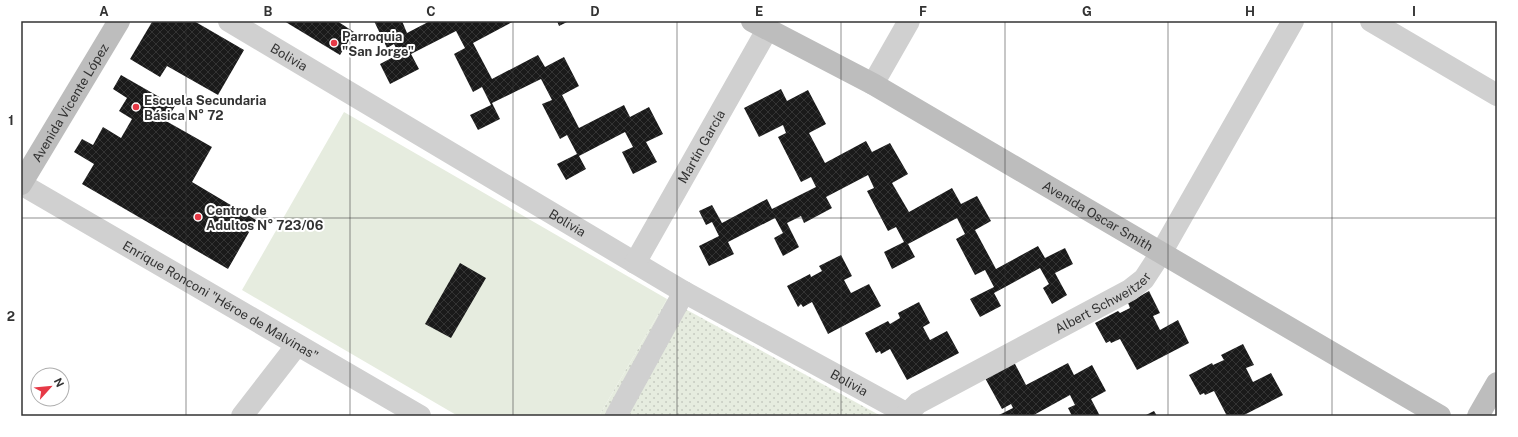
<svg xmlns="http://www.w3.org/2000/svg" width="1518" height="437" font-family="'Public Sans',sans-serif">
  <style>
    .grass { fill: #e6ecdf }
    .park { fill: url(#park-dots) }
    .building { fill: url(#building-cross-hatch) }
    .lines { fill: none; stroke-linecap: round; stroke-linejoin: round }
    .minor { stroke: #d0d0d0; stroke-width: 22 }
    .secondary { stroke: #bdbdbd; stroke-width: 22 }
    .grid { fill: none; stroke: #333; stroke-width: 1; stroke-opacity: 0.55 }
    .poi-dot { fill: #e63946; stroke: #fff; stroke-width: 1.5 }
    .labels { text-anchor: middle; dominant-baseline: central; stroke-width: 4; stroke-linejoin: round; paint-order: stroke }
    .poi-label { font-size: 13px; font-weight: bold; fill: #333; stroke: #fff; text-anchor: start }
    .street-label { font-size: 13px; fill: #333; stroke: #fff }
    .neatline { fill: none; stroke: #333; stroke-width: 1.5 }
    .grid-label { font-size: 13px; text-anchor: middle; font-weight: bold; fill: #333 }
  </style>
  <defs>
    <pattern id="park-dots" width="8" height="8" patternUnits="userSpaceOnUse"><rect width="8" height="8" fill="#e6ecdf"/><path d="M2 2h.1M6 6h.1" fill="none" stroke="#c6cbc0" stroke-width="1.8" stroke-linecap="round"/></pattern>
    <pattern id="building-cross-hatch" width="8" height="8" patternUnits="userSpaceOnUse"><rect width="8" height="8" fill="#1a1a1a"/><path d="M0 0l8 8M0 8l8-8" fill="none" stroke="#333"/></pattern>
  </defs>
  <rect width="100%" height="100%" fill="#fff"/>
  <polygon class="grass" points="344,112 667,299 599,416 458,416 242,290"/>
  <polygon class="park" points="667,299 881,416 599,416"/>
  <g class="building">
    <polygon points="155,21 194,21 244,50 218,95 167,66 160,77 130,59 152,22"/>
    <polygon points="284,21 337,21 354,32 340,55"/>
    <polygon points="374,21 402,21 407,33 430,21 514,21 473,43 492,79 538,55 545,67 564,57 579,86 562,95 579,128 624,105 630,117 649,107 663,134 646,142 657,162 633,174 622,152 633,147 625,132 579,156 586,169 566,180 557,164 577,154 567,135 560,139 542,104 552,100 541,79 492,103 500,119 478,130 470,115 491,105 482,87 473,92 454,54 465,48 456,31 411,54 419,69 390,84 380,64 399,54 394,44 387,48"/>
    <polygon points="557,21 569,21 559,26"/>
    <polygon points="121,75 175,106 166,121 212,147 192,182 256,220 228,269 82,184 94,164 74,152 82,139 93,145 103,127 121,138 132,119 119,111 127,98 113,89"/>
    <polygon points="781,89 787,101 808,90 826,124 809,133 825,163 866,141 872,152 890,143 908,174 892,183 909,212 952,188 961,204 977,196 991,221 975,230 996,269 1038,246 1045,258 1065,248 1073,264 1055,273 1067,295 1052,304 1043,288 1049,284 1040,268 994,293 1001,306 980,317 970,299 994,287 985,270 975,275 956,239 965,234 957,218 908,244 915,257 892,269 884,252 904,242 896,227 888,231 867,191 874,188 868,175 826,197 832,208 804,223 801,216 787,223 799,247 783,256 774,238 783,233 775,218 728,242 734,254 709,266 699,246 719,236 712,222 706,225 699,211 712,205 722,223 767,199 772,209 816,187 811,177 801,182 778,137 786,133 783,125 759,137 744,108"/>
    <polygon points="841,255 852,276 844,280 851,293 869,284 881,306 828,334 812,302 803,307 801,304 798,307 787,286 810,274 811,277 822,271 819,266"/>
    <polygon points="460,263 486,278 451,338 425,324"/>
    <polygon points="1149,291 1160,313 1153,316 1160,330 1178,320 1189,343 1137,370 1120,339 1111,343 1110,341 1106,343 1095,323 1118,311 1120,313 1130,308 1128,303"/>
    <polygon points="919,302 930,323 923,327 930,340 947,331 959,353 907,380 890,349 881,354 880,351 876,353 865,333 888,321 890,324 900,318 898,313"/>
    <polygon points="1243,344 1254,365 1246,368 1253,382 1271,373 1283,395 1242,416 1227,416 1214,391 1205,395 1204,393 1200,395 1189,375 1212,363 1213,365 1224,360 1221,355"/>
    <polygon points="1014,362 1026,385 1068,363 1074,375 1092,365 1106,391 1091,399 1100,416 1072,416 1068,408 1075,405 1070,395 1032,416 997,416 1013,408 1011,404 1002,409 985,378"/>
    <polygon points="1154,411 1157,416 1144,416"/>
  </g>
  <g class="lines">
    <g class="minor">
      <path id="s1" d="M229,21L684,292L911,416"/>
      <polyline points="1371,21 1497,95"/>
      <polyline points="873,84 909,21"/>
      <path id="s2" d="M21,184L420,416"/>
      <path id="s3" d="M635,263L767,30"/>
      <path id="s4" d="M907,414L918,403L1130,290L1144,279L1161,253L1293,21"/>
      <polyline points="242,416 297,345"/>
      <polyline points="616,416 684,292"/>
    </g>
    <g class="secondary">
      <path id="s5" d="M752,21L873,84L1440,416"/>
      <path id="s6" d="M21,184L119,21"/>
      <polyline points="1478,416 1497,383"/>
    </g>
  </g>
  <path class="grid" d="M186,21V416M350,21V416M513,21V416M677,21V416M841,21V416M1005,21V416M1168,21V416M1332,21V416M21,218H1497"/>
  <g class="poi-dot">
    <circle cx="334" cy="43" r="4"/>
    <circle cx="136" cy="107" r="4"/>
    <circle cx="198" cy="217" r="4"/>
  </g>
  <g class="labels">
    <g class="poi-label">
      <text x="342" y="36">Parroquia<tspan x="342" dy="15">"San Jorge"</tspan></text>
      <text x="144" y="100">Escuela Secundaria<tspan x="144" dy="15">Básica N° 72</tspan></text>
      <text x="206" y="210">Centro de<tspan x="206" dy="15">Adultos N° 723/06</tspan></text>
    </g>
    <g class="street-label">
      <text stroke="none"><textPath href="#s1" startOffset="70">Bolivia</textPath></text>
      <text stroke="none"><textPath href="#s6" startOffset="95">Avenida Vicente López</textPath></text>
      <text stroke="none"><textPath href="#s3" startOffset="134">Martín García</textPath></text>
      <text stroke="none"><textPath href="#s5" startOffset="397">Avenida Oscar Smith</textPath></text>
      <text stroke="none"><textPath href="#s1" startOffset="394">Bolivia</textPath></text>
      <text stroke="none"><textPath href="#s2" startOffset="231">Enrique Ronconi "Héroe de Malvinas"</textPath></text>
      <text stroke="none"><textPath href="#s4" startOffset="226">Albert Schweitzer</textPath></text>
      <text stroke="none"><textPath href="#s1" startOffset="718">Bolivia</textPath></text>
    </g>
  </g>
  <rect width="1518" height="437" fill="none" stroke="#ffffff" stroke-width="44"/>
  <g transform="translate(50 387) rotate(63)"><circle r="19" fill="#ffffff" stroke="#adadad"/>
  <path d="M0-3L7 15L0 10L-7 15Z" fill="#e63946"/>
  <text y="-6" font-size="11" font-weight="bold" text-anchor="middle" fill="#333333">N</text>
  </g>
  <rect x="22" y="22" width="1474" height="393" class="neatline"/>
  <g class="grid-label">
    <text x="104" y="16">A</text>
    <text x="268" y="16">B</text>
    <text x="431" y="16">C</text>
    <text x="595" y="16">D</text>
    <text x="759" y="16">E</text>
    <text x="923" y="16">F</text>
    <text x="1087" y="16">G</text>
    <text x="1250" y="16">H</text>
    <text x="1414" y="16">I</text>
    <text x="11" y="125">1</text>
    <text x="11" y="321">2</text>
  </g>
</svg>
